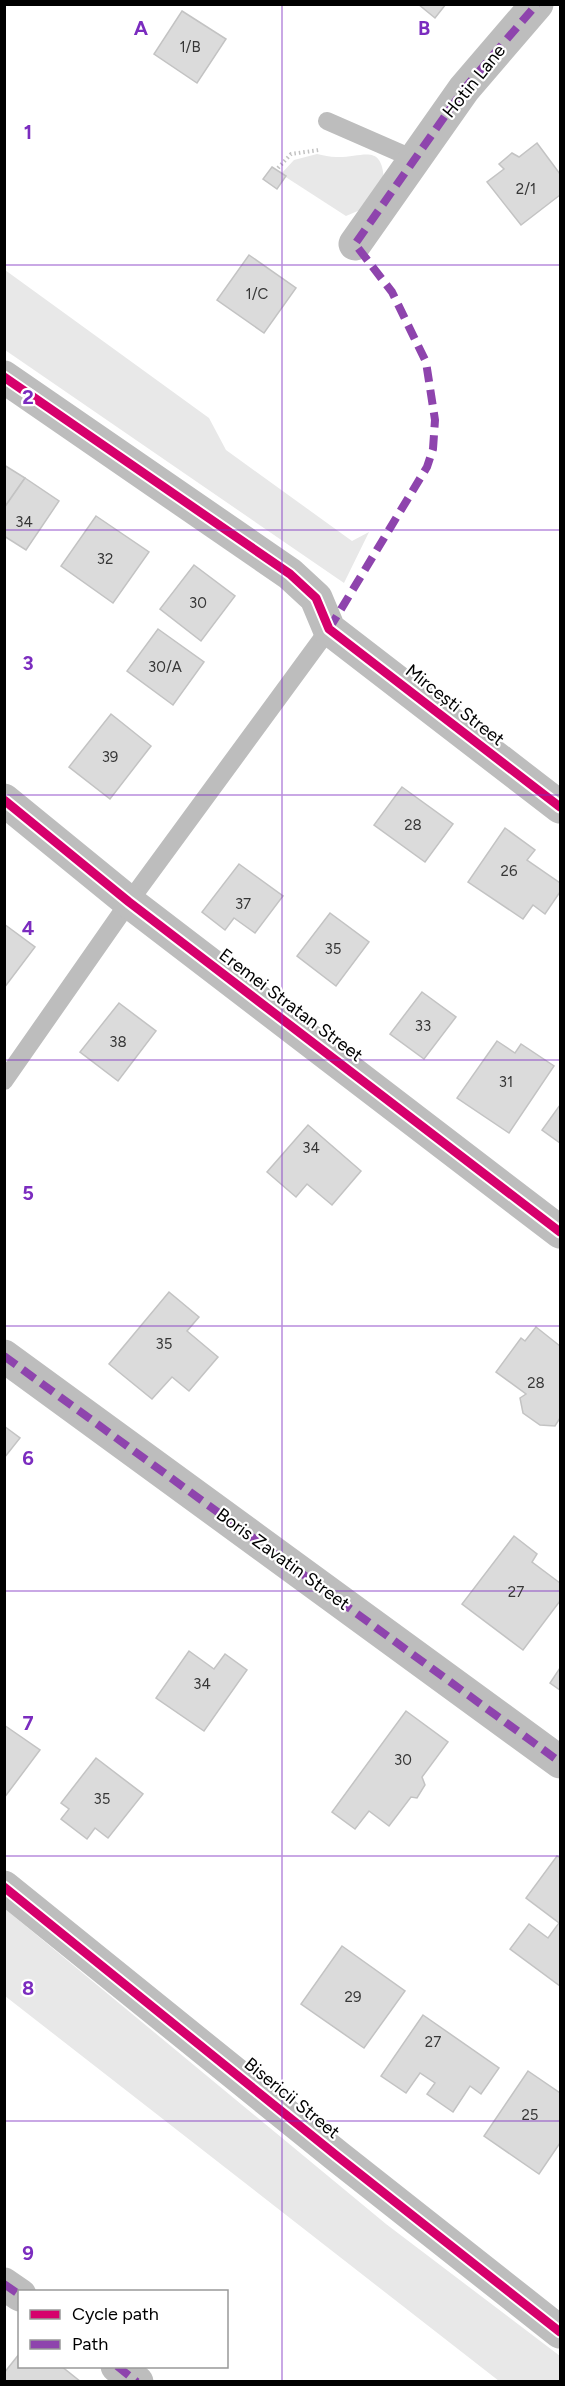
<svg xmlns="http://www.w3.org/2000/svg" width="565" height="2386" font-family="Figtree,sans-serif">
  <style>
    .green { fill: #e8e8e8 }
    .building { fill: #dbdbdb; stroke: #c3c3c3; stroke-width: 1.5 }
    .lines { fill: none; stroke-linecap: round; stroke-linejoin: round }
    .path { stroke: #c2c2c2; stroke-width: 4; stroke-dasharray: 1.5 3; stroke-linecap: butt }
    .service { stroke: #bdbdbd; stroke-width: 18 }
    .minor { stroke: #bdbdbd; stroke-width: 33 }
    .quiet { stroke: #8e44ad; stroke-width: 8; stroke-dasharray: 15 8; stroke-linecap: butt }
    .cycleway-casing { stroke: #fff; stroke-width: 13 }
    .cycleway { stroke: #d6006c; stroke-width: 9 }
    .grid { fill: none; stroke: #7b2cbf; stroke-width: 1.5; stroke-opacity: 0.55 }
    .labels { text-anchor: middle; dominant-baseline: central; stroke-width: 4.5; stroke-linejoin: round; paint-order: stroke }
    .number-label { font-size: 15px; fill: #373737 }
    .street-label { font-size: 18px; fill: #000; stroke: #fff }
    .grid-label { font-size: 20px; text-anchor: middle; font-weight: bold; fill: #7b2cbf; stroke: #fff; stroke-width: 4.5; stroke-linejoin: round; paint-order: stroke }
  </style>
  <rect width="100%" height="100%" fill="#fff"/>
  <g class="green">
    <path d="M317,154C323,155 330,157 336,157C363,158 383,141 384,183L360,210L346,216L281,174L294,160Z"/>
    <polygon points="5,270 209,418 226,450 352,541 369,532 344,583 5,350"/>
    <polygon points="4,1908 386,2224 560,2356 560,2381 499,2381 5,1996"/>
  </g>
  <g class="building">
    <polygon points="418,4 446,4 435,18"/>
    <polygon points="182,11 226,39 197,83 154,54"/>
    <polygon points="537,143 560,174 560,195 521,225 487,182 504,169 499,164 512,153 519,157"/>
    <polygon points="272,167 286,176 277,189 263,179"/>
    <polygon points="249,255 296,288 264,333 217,300"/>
    <polygon points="4,465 25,478 4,508"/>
    <polygon points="25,478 59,501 26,550 4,536 4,508"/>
    <polygon points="96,516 149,552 113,603 61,566"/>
    <polygon points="194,565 235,596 201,641 160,609"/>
    <polygon points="158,629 204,662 173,705 127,671"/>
    <polygon points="111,714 151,746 110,799 69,767"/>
    <polygon points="402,787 453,824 425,862 374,825"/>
    <polygon points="505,828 535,850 527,860 560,883 560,892 545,914 533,905 523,919 468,882"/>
    <polygon points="239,864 283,896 255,933 234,918 225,930 202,912"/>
    <polygon points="330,913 369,942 336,986 297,956"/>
    <polygon points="4,924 35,947 4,988"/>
    <polygon points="422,992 456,1017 424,1059 390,1034"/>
    <polygon points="119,1003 156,1031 118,1081 80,1052"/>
    <polygon points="497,1041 515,1053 521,1044 554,1066 509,1133 457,1098"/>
    <polygon points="560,1105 560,1143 542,1130"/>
    <polygon points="308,1125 361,1171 332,1205 307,1184 296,1197 267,1172"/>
    <polygon points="169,1292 199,1317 187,1331 218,1357 189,1391 172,1377 152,1399 109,1364"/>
    <polygon points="536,1327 560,1346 560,1418 555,1426 540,1425 523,1413 520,1398 526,1394 496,1372 521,1338 525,1341"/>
    <polygon points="4,1426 20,1438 4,1458"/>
    <polygon points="514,1536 537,1554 532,1562 560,1583 560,1601 523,1650 462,1604"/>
    <polygon points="189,1651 214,1669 225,1654 247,1670 204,1731 156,1698"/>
    <polygon points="560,1668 560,1690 550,1683"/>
    <polygon points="406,1711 448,1742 422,1777 425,1785 417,1798 411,1797 389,1826 369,1811 355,1829 332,1812"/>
    <polygon points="4,1725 40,1750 4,1798"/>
    <polygon points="96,1758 143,1794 108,1838 95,1828 87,1839 61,1819 69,1809 61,1803"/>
    <polygon points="557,1856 560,1858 560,1986 510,1949 529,1924 548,1938 559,1923 526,1898"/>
    <polygon points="342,1946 405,1991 364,2048 301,2004"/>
    <polygon points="423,2015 499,2068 481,2094 470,2086 453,2112 427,2094 435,2083 420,2073 406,2093 381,2076"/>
    <polygon points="528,2071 560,2093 560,2143 539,2174 484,2136"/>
    <polygon points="20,2353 20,2366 61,2366 81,2382 4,2382 4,2373"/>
  </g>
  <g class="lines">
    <polyline class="path" points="278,168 291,154 319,150"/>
    <g class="service">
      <polyline points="327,121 414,159"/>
      <polyline points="4,1081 129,902 329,629"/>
    </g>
    <g class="minor">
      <polyline points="355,244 464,89 537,4"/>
      <polyline points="4,377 290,574 316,598 329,629 560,807"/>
      <polyline points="4,800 129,902 560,1232"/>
      <polyline points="4,1356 560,1762"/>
      <polyline points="4,1887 337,2156 560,2332"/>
      <polyline points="4,2284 20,2295"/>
      <polyline points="117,2366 137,2382"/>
    </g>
    <g class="quiet">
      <polyline points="329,629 427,467 433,449 435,420 426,362 392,292 355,244 464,89 537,4"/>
      <polyline points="4,1356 560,1762"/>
      <polyline points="4,2284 20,2295"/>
      <polyline points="117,2366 137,2382"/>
    </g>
    <g class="cycleway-casing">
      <g id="cycleway">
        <polyline points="4,377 290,574 316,598 329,629 560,807"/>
        <polyline points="4,800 129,902 560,1232"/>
        <polyline points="4,1887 337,2156 560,2332"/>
      </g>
    </g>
    <use href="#cycleway" class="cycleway"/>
  </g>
  <path class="grid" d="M282,4V2382M4,265H560M4,530H560M4,795H560M4,1060H560M4,1326H560M4,1591H560M4,1856H560M4,2121H560"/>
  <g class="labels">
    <g class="number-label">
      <text x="190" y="47">1/B</text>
      <text x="526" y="189">2/1</text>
      <text x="257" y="294">1/C</text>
      <text x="24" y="522">34</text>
      <text x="105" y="559">32</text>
      <text x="198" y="603">30</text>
      <text x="165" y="667">30/A</text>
      <text x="110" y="757">39</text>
      <text x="413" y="825">28</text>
      <text x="509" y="871">26</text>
      <text x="243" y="904">37</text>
      <text x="333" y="949">35</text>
      <text x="423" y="1026">33</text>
      <text x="118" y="1042">38</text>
      <text x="506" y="1082">31</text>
      <text x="311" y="1148">34</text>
      <text x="164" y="1344">35</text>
      <text x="536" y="1383">28</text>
      <text x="516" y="1592">27</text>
      <text x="202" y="1684">34</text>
      <text x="403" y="1760">30</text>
      <text x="102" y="1799">35</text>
      <text x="353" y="1997">29</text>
      <text x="433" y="2042">27</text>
      <text x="530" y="2115">25</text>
    </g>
    <g class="street-label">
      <text transform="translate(474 81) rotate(-51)">Hotin Lane</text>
      <text transform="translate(455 705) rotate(38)">Mircești Street</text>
      <text transform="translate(291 1005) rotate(37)">Eremei Stratan Street</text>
      <text transform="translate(283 1559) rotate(36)">Boris Zavatin Street</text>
      <text transform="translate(292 2098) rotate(39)">Bisericii Street</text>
    </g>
  </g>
  <g class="grid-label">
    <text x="141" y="35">A</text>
    <text x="424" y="35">B</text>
    <text x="28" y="139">1</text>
    <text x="28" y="404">2</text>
    <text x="28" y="670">3</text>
    <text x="28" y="935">4</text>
    <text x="28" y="1200">5</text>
    <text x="28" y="1465">6</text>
    <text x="28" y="1730">7</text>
    <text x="28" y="1995">8</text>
    <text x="28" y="2260">9</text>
  </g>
  <rect width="565" height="2386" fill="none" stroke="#000000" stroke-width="12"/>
  <rect x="18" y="2290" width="210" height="78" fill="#ffffff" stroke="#999999" stroke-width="1.5"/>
  <rect x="30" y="2310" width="30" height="9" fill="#d6006c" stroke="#999999" stroke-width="1.5"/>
  <text x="72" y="2320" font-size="18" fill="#000000">Cycle path</text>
  <rect x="30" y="2340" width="30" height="9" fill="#8e44ad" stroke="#999999" stroke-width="1.5"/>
  <text x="72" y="2350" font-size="18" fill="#000000">Path</text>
</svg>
